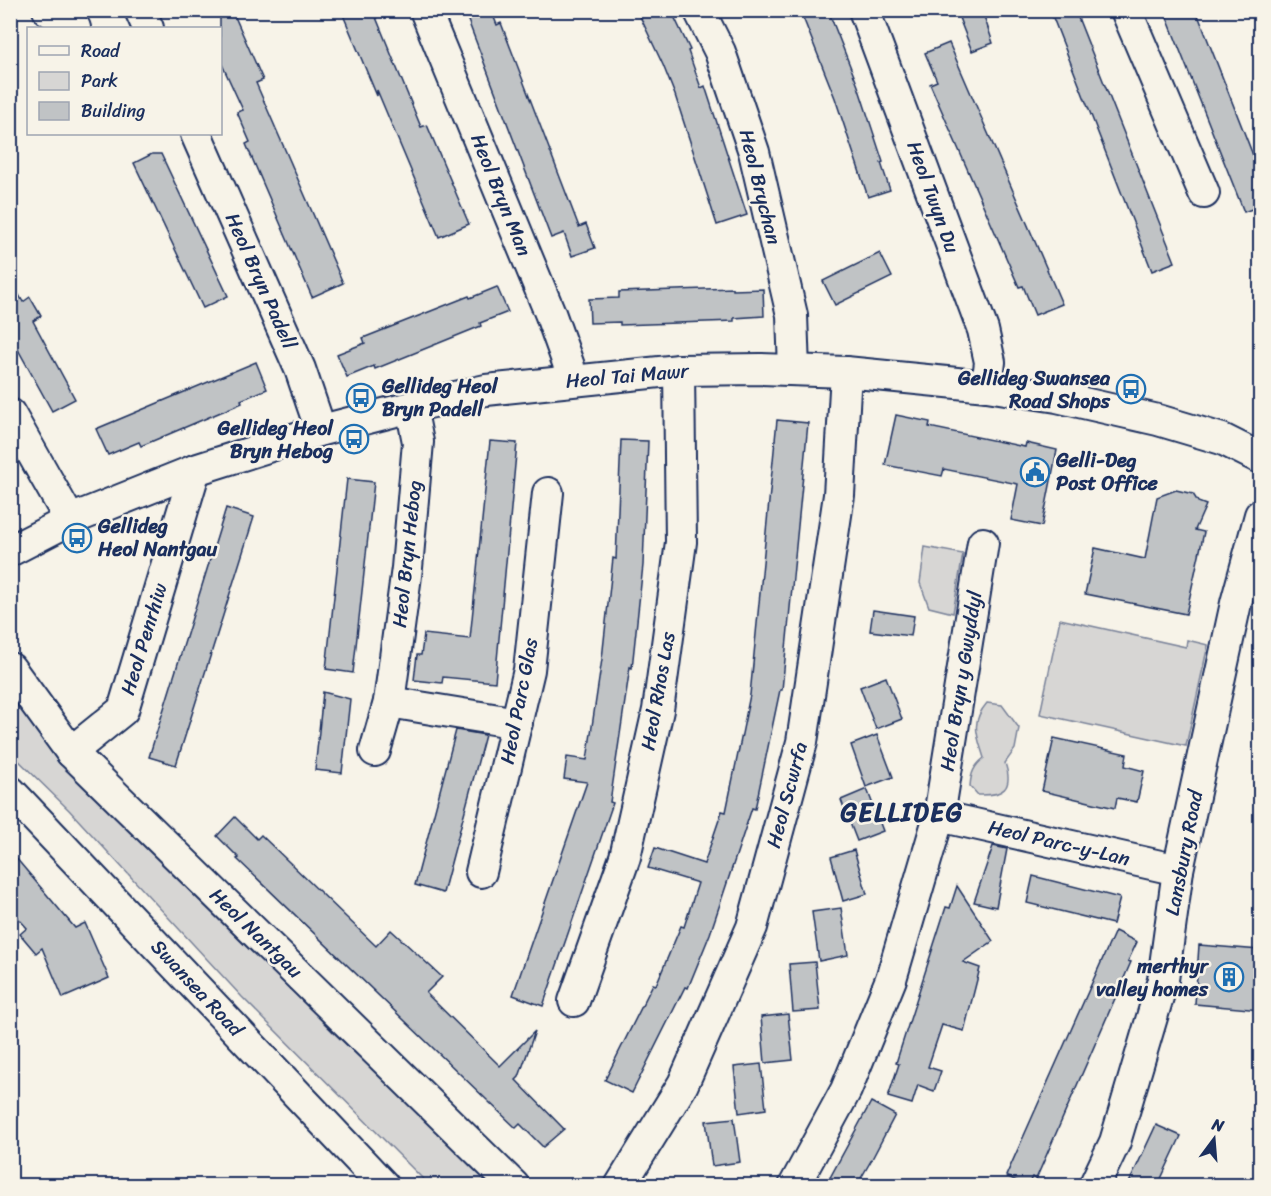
<svg xmlns="http://www.w3.org/2000/svg" width="1271" height="1196" font-family="Sriracha,sans-serif">
  <style>
    .green { fill: #d7d6d4; stroke: #798299; stroke-width: 1.5 }
    .building { fill: #c0c3c5; stroke: #1b2f5e; stroke-width: 1.5 }
    .lines { fill: none; stroke-linecap: round; stroke-linejoin: round }
    .minor-casing { stroke: #1b2f5e; stroke-width: 34 }
    .minor { stroke: #f7f3e8; stroke-width: 30 }
    .labels { text-anchor: middle; dominant-baseline: central; stroke-width: 5; stroke-linejoin: round; paint-order: stroke }
    .street-label { font-size: 20px; fill: #1b2f5e; stroke: #f7f3e8 }
    .poi-label { font-size: 20px; font-weight: bold; fill: #1b2f5e; stroke: #f7f3e8; text-anchor: end }
    .district-label { font-size: 26px; font-weight: bold; letter-spacing: 1.5px; fill: #1b2f5e; stroke: #f7f3e8 }
  </style>
  <rect width="100%" height="100%" fill="#f7f3e8"/>
  <filter id="ink" filterUnits="userSpaceOnUse"><feTurbulence type="fractalNoise" baseFrequency=".0167" numOctaves="2"/><feDisplacementMap in="SourceGraphic" scale="12" xChannelSelector="R" yChannelSelector="G"/><feConvolveMatrix kernelMatrix="1 2 1 2 8 2 1 2 1" color-interpolation-filters="sRGB"/></filter>
  <g filter="url(#ink)">
    <g class="green">
      <polygon points="925,547 963,554 953,613 929,607 920,583"/>
      <polygon points="1060,619 1186,647 1187,640 1208,645 1186,746 1040,714"/>
      <polygon points="10,689 78,773 336,1035 495,1185 429,1185 242,997 69,810 11,753"/>
      <path d="M987,703L1002,705L1019,728L1015,749L1005,763C1014,789 1003,796 978,795L970,786C971,773 974,766 984,758C977,735 970,723 987,703Z"/>
    </g>
    <g class="building">
      <polygon points="220,10 232,10 263,80 256,83 343,283 312,297 246,144 250,142 237,112 243,110 220,60"/>
      <polygon points="341,10 373,10 421,127 427,125 469,224 439,237 377,90 377,96"/>
      <polygon points="464,10 491,10 497,25 501,23 579,227 586,224 595,248 572,256 564,233 551,238"/>
      <polygon points="637,10 671,10 690,50 688,51 701,88 705,86 747,215 717,225 675,95 663,65"/>
      <polygon points="800,10 828,10 858,86 883,162 881,163 890,190 868,197 835,98"/>
      <polygon points="956,10 982,10 993,43 972,51"/>
      <polygon points="1050,10 1075,10 1175,262 1152,271"/>
      <polygon points="1164,10 1196,10 1260,173 1260,206 1244,212"/>
      <polygon points="949,43 1062,304 1035,315 1023,286 1019,287 930,84 937,81 925,53"/>
      <polygon points="152,154 161,154 228,296 203,308 134,163"/>
      <polygon points="880,253 892,277 835,305 823,281"/>
      <polygon points="10,279 23,302 30,297 41,316 33,321 75,399 52,411 10,335"/>
      <polygon points="497,287 508,312 480,323 481,326 375,369 374,366 347,377 337,354 365,343 363,338 469,296 470,298"/>
      <polygon points="733,288 733,290 763,289 764,316 734,318 734,321 706,322 620,325 620,322 590,323 589,299 619,298 619,292"/>
      <polygon points="256,362 267,389 241,400 242,403 141,446 139,442 108,455 96,429"/>
      <polygon points="896,415 930,422 929,427 1025,447 1026,443 1057,450 1042,526 1011,520 1018,484 944,469 942,476 885,465"/>
      <polygon points="777,420 808,423 782,690 780,690 755,809 752,808 710,934 688,988 685,987 632,1093 605,1080 653,984 656,985 681,926 684,927 698,883 648,868 655,848 704,864 722,811 726,812 750,695"/>
      <polygon points="621,440 648,441 643,565 632,668 630,667 610,802 613,803 543,1006 513,995 587,782 564,779 567,757 587,760 602,659 613,558 616,559"/>
      <polygon points="490,441 517,443 495,682 443,677 442,683 414,680 417,655 421,655 424,634 470,639"/>
      <polygon points="347,479 374,482 353,673 326,669"/>
      <polygon points="1176,490 1193,494 1198,502 1206,505 1195,530 1204,532 1186,614 1085,594 1095,548 1145,559 1157,497"/>
      <polygon points="226,508 254,517 176,765 149,757"/>
      <polygon points="873,610 914,616 911,636 870,631"/>
      <polygon points="886,677 902,719 876,729 860,687"/>
      <polygon points="323,692 350,699 342,773 315,770"/>
      <polygon points="456,730 485,735 443,893 415,885"/>
      <polygon points="877,735 893,777 866,787 851,745"/>
      <polygon points="1054,738 1127,754 1125,766 1144,771 1137,802 1117,798 1115,808 1042,791"/>
      <polygon points="867,789 883,831 857,841 841,800"/>
      <polygon points="235,817 257,839 261,835 376,946 391,930 442,977 426,993 500,1066 535,1031 519,1077 516,1080 564,1129 543,1147 520,1124 516,1128 237,859 239,858 217,836"/>
      <polygon points="993,846 1007,849 996,907 974,902"/>
      <polygon points="854,850 867,894 843,901 831,857"/>
      <polygon points="10,851 75,928 85,923 109,978 63,998 42,948 36,953 20,934 27,928 10,909"/>
      <polygon points="1033,876 1120,898 1113,924 1027,903"/>
      <polygon points="957,886 993,941 963,962 980,968 964,1031 942,1025 928,1067 941,1071 934,1091 918,1085 912,1104 888,1097 899,1064 896,1063 946,907 950,908"/>
      <polygon points="841,908 848,955 819,961 812,912"/>
      <polygon points="1115,931 1137,942 1128,961 1131,962 1036,1179 1032,1177 1028,1185 1025,1185 1006,1176"/>
      <polygon points="1199,945 1260,950 1260,1010 1195,1004"/>
      <polygon points="815,962 820,1010 793,1012 789,964"/>
      <polygon points="788,1014 793,1060 765,1063 761,1017"/>
      <polygon points="761,1064 766,1109 739,1113 734,1067"/>
      <polygon points="871,1102 895,1115 872,1159 857,1185 826,1185"/>
      <polygon points="734,1118 740,1162 712,1166 706,1121"/>
      <polygon points="1156,1125 1181,1136 1158,1185 1128,1185"/>
    </g>
    <g class="lines">
      <g class="minor-casing">
        <g id="minor">
          <polyline points="48,10 75,28"/>
          <polyline points="140,10 148,28"/>
          <polyline points="425,10 550,313 569,366 569,381"/>
          <polyline points="699,10 720,52 754,152 792,315 794,370"/>
          <polyline points="864,10 983,330 990,362 987,386"/>
          <polyline points="1126,10 1204,193"/>
          <polyline points="196,134 300,369 316,416 318,431"/>
          <polyline points="10,414 70,520"/>
          <polyline points="10,551 70,520 195,470 318,431 411,407 486,390 679,370 761,369 846,372 987,386 1057,397 1158,420 1222,439 1260,458"/>
          <polyline points="10,668 71,752 514,1186"/>
          <polyline points="389,702 517,723"/>
          <polyline points="375,751 389,702 407,568 418,442 411,407"/>
          <polyline points="71,752 123,710 195,470"/>
          <polyline points="10,791 384,1186"/>
          <polyline points="939,816 1178,870"/>
          <polyline points="481,872 529,670 548,493"/>
          <polyline points="574,1001 625,857 658,710 681,542 679,370"/>
          <polyline points="620,1186 683,1084 752,927 802,742 839,495 846,372"/>
          <polyline points="794,1186 846,1090 891,979 939,816 983,543"/>
          <polyline points="1094,1186 1115,1142 1163,980 1178,870 1236,603 1260,515"/>
        </g>
      </g>
      <use href="#minor" class="minor"/>
    </g>
  </g>
  <defs>
    <g id="bus-ring" transform="scale(1.5)"><circle r="9.5" fill="#f7f3e8" stroke="#1f6fb2" stroke-width="1.5"/><path d="M-5-6H5V4H4V6H2V4H-2V6H-4V4H-5ZM-3.5-4V0h7V-4ZM-3.5 1.2v1.5H-2V1.2ZM2 1.2v1.5H3.5V1.2Z" fill="#1f6fb2"/></g>
    <g id="civic-ring" transform="scale(1.5)"><circle r="9.5" fill="#f7f3e8" stroke="#1f6fb2" stroke-width="1.5"/><path d="M-.6-6.5H3V-4.5H.6V-3L4-1V1h2V6H-6V1h2V-1L-.6-3ZM-1.2 2.5V6h2.4V2.5Z" fill="#1f6fb2"/></g>
    <g id="building-ring" transform="scale(1.5)"><circle r="9.5" fill="#f7f3e8" stroke="#1f6fb2" stroke-width="1.5"/><path d="M-4-6H4V6H1V3H-1V6H-4ZM-2.5-4.3h1.7v1.8h-1.7ZM.8-4.3h1.7v1.8H.8ZM-2.5-1h1.7V.8h-1.7ZM.8-1h1.7V.8H.8Z" fill="#1f6fb2"/></g>
  </defs>
  <g fill-rule="evenodd">
    <use href="#bus-ring" x="1131" y="389"/>
    <use href="#bus-ring" x="361" y="398"/>
    <use href="#bus-ring" x="354" y="439"/>
    <use href="#civic-ring" x="1035" y="472"/>
    <use href="#bus-ring" x="77" y="538"/>
    <use href="#building-ring" x="1229" y="977"/>
  </g>
  <g class="labels">
    <g class="street-label">
      <text transform="translate(760 187) rotate(76)">Heol Brychan</text>
      <text transform="translate(501 195) rotate(68)">Heol Bryn Man</text>
      <text transform="translate(933 197) rotate(70)">Heol Twyn Du</text>
      <text transform="translate(261 281) rotate(66)">Heol Bryn Padell</text>
      <text transform="translate(627 376) rotate(-5)">Heol Tai Mawr</text>
      <text transform="translate(407 554) rotate(-84)">Heol Bryn Hebog</text>
      <text transform="translate(144 639) rotate(-73)">Heol Penrhiw</text>
      <text transform="translate(961 681) rotate(-81)">Heol Bryn y Gwyddyl</text>
      <text transform="translate(658 691) rotate(-80)">Heol Rhos Las</text>
      <text transform="translate(519 701) rotate(-79)">Heol Parc Glas</text>
      <text transform="translate(787 795) rotate(-75)">Heol Scwrfa</text>
      <text transform="translate(1059 843) rotate(13)">Heol Parc-y-Lan</text>
      <text transform="translate(1184 853) rotate(-79)">Lansbury Road</text>
      <text transform="translate(256 933) rotate(44)">Heol Nantgau</text>
      <text transform="translate(197 988) rotate(47)">Swansea Road</text>
    </g>
    <g class="poi-label">
      <text x="1110" y="378">Gellideg Swansea<tspan x="1110" dy="23">Road Shops</tspan></text>
      <text x="382" y="386" text-anchor="start">Gellideg Heol<tspan x="382" dy="23">Bryn Padell</tspan></text>
      <text x="333" y="428">Gellideg Heol<tspan x="333" dy="23">Bryn Hebog</tspan></text>
      <text x="1056" y="460" text-anchor="start">Gelli-Deg<tspan x="1056" dy="23">Post Office</tspan></text>
      <text x="98" y="526" text-anchor="start">Gellideg<tspan x="98" dy="23">Heol Nantgau</tspan></text>
      <text x="1208" y="966">merthyr<tspan x="1208" dy="23">valley homes</tspan></text>
    </g>
    <g class="district-label">
      <text x="902" y="812">GELLIDEG</text>
    </g>
  </g>
  <rect width="1271" height="1196" fill="none" stroke="#f7f3e8" stroke-width="36"/>
  <rect x="18" y="18" width="1235" height="1160" fill="none" stroke="#1b2f5e" stroke-width="2" filter="url(#ink)"/>
  <rect x="27" y="27" width="195" height="108" fill="#f7f3e8" stroke="#9fa5b1" stroke-width="1.5"/>
  <rect x="39" y="46" width="30" height="9" fill="#f7f3e8" stroke="#9fa5b1" stroke-width="1.5"/>
  <text x="81" y="57" font-size="18" fill="#1b2f5e">Road</text>
  <rect x="39" y="72" width="30" height="18" fill="#d7d6d4" stroke="#9fa5b1" stroke-width="1.5"/>
  <text x="81" y="87" font-size="18" fill="#1b2f5e">Park</text>
  <rect x="39" y="102" width="30" height="18" fill="#c0c3c5" stroke="#9fa5b1" stroke-width="1.5"/>
  <text x="81" y="117" font-size="18" fill="#1b2f5e">Building</text>
  <g transform="translate(1214 1139) rotate(16)" stroke="#f7f3e8" stroke-width="4.5" paint-order="stroke">
  <path d="M0-4.5L10 22L0 15L-10 22Z" fill="#1b2f5e"/>
  <text y="-9" font-size="16" font-weight="bold" text-anchor="middle" fill="#1b2f5e">N</text>
  </g>
</svg>
